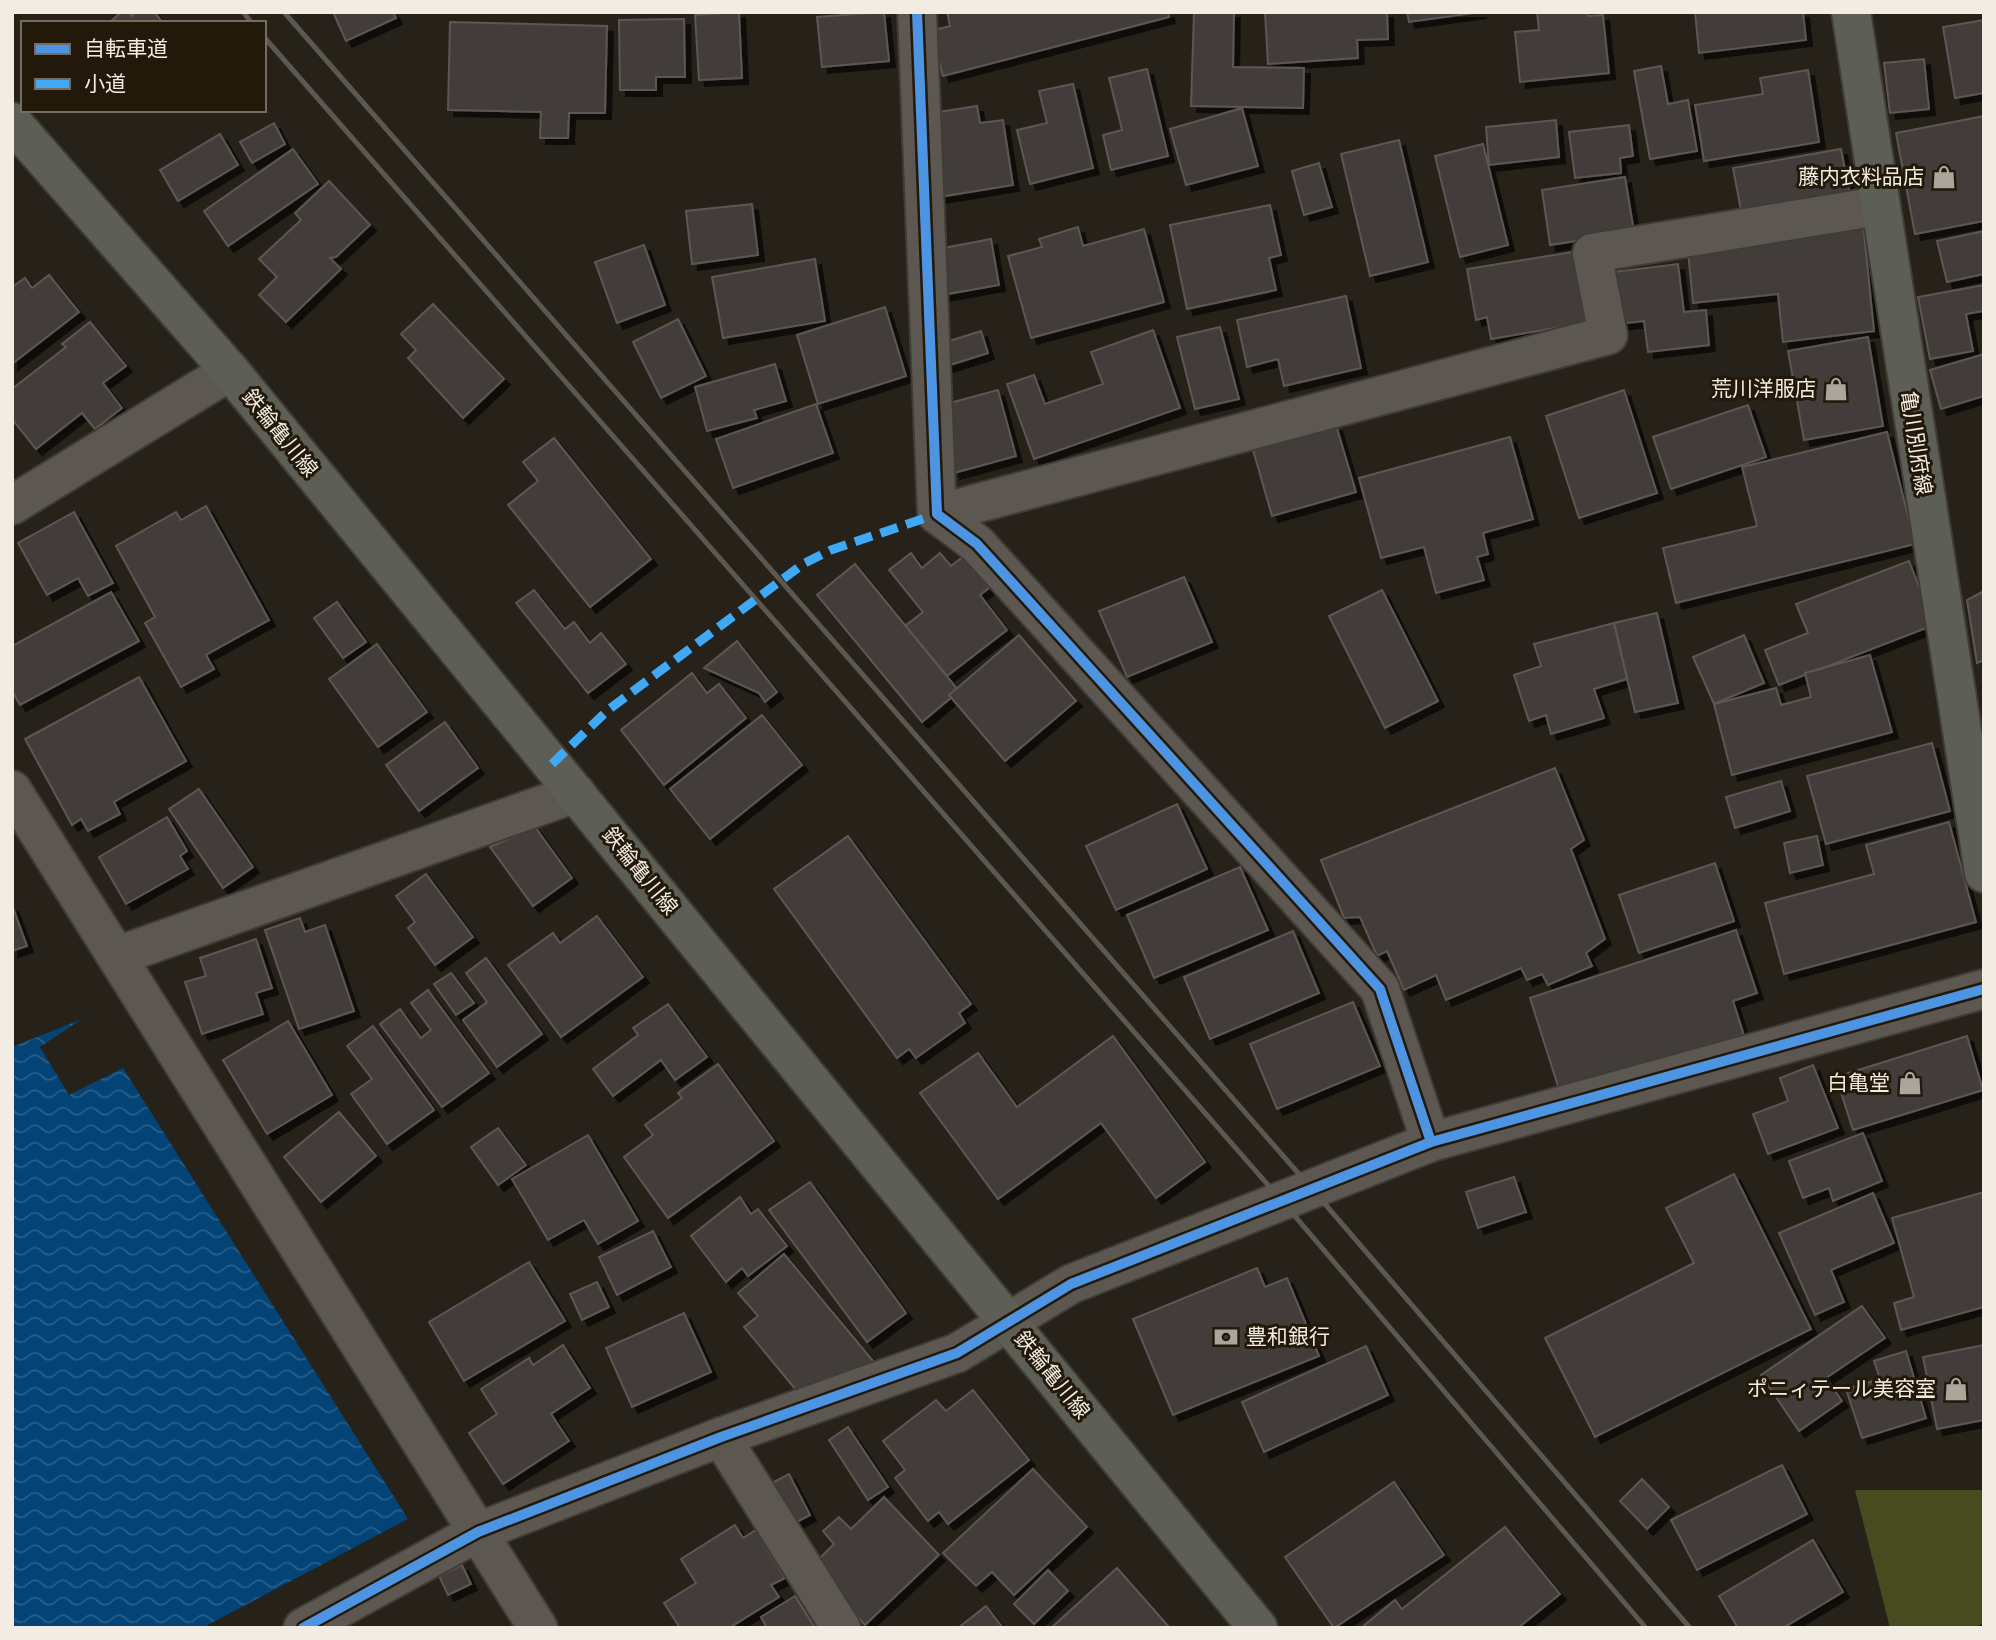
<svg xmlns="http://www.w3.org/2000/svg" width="1996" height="1640" font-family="'Roboto Condensed','Noto Sans JP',sans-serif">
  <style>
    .green { fill: #484a1f }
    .water { fill: url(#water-waves) }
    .building { fill: #433d3b; stroke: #5d5654; stroke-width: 2; filter: url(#shadow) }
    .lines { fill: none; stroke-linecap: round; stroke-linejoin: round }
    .street-casing { stroke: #403c35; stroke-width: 42 }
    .secondary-casing { stroke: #403c35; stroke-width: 42 }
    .street { stroke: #5c5750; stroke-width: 38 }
    .secondary { stroke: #5d5e55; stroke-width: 38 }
    .rail { stroke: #5c5850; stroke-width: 5 }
    .quiet { stroke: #3fa9f5; stroke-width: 9; stroke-dasharray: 18 9; stroke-linecap: butt }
    .cycleway-casing { stroke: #22190a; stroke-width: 15 }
    .cycleway { stroke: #4d94e3; stroke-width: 10 }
    .labels { text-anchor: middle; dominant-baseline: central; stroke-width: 6; stroke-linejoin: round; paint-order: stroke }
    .poi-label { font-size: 21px; fill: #f3ece2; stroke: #22190a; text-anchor: end }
    .street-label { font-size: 21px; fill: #f3ece2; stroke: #22190a }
  </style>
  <defs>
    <pattern id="water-waves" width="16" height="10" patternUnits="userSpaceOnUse" patternTransform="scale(1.75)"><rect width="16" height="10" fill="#034376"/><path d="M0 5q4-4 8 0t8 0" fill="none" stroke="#285e89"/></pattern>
    <filter id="shadow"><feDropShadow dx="6" dy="6" stdDeviation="0" flood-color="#0009"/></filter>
  </defs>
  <rect width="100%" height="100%" fill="#262119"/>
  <polygon class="green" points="1855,1490 1984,1490 1984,1623 1973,1628 1890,1628"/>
  <polygon class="water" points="82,1019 40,1047 69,1095 123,1068 408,1519 202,1628 12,1628 12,1047"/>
  <g class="building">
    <polygon points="121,12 129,12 132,16 136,12 154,12 163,23 109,23"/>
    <polygon points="333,12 393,12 396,18 346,41"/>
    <polygon points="739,12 742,78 699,80 695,15"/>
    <polygon points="884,12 889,61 822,67 817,17"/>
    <polygon points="947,12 1168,12 1169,17 943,76 931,31 950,26"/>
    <polygon points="1194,12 1234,12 1233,67 1304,68 1303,108 1191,106"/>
    <polygon points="1265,12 1387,12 1388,39 1357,40 1358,58 1268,64"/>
    <polygon points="1407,12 1481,12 1409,22"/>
    <polygon points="1537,12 1587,12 1588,16 1603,15 1609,73 1520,82 1515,32 1539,30"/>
    <polygon points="1695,12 1803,12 1806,40 1699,53"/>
    <polygon points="684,19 685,77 656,77 656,90 620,90 619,20"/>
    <polygon points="1984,20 1984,93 1955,98 1943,27"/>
    <polygon points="450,22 607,26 605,113 569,113 568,138 540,138 541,112 448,110"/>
    <polygon points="1924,59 1929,109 1890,113 1884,63"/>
    <polygon points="1661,66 1668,104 1688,100 1697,151 1650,159 1634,71"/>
    <polygon points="1147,69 1168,156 1111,170 1103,135 1122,130 1109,78"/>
    <polygon points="1808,70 1819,142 1704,161 1695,105 1763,94 1760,78"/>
    <polygon points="1073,84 1093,168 1030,184 1017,130 1047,123 1039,91"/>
    <polygon points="977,106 980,123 1003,120 1013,185 939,197 926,114"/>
    <polygon points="1242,108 1258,166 1186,185 1170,129"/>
    <polygon points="1984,116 1984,221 1915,234 1896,133"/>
    <polygon points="1556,120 1559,157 1489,165 1486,127"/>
    <polygon points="274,123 285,144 252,163 240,142"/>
    <polygon points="1629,125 1633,156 1620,158 1621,173 1575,178 1569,132"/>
    <polygon points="220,134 238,165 178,201 160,170"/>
    <polygon points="1399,140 1428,262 1370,276 1341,154"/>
    <polygon points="1483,144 1508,245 1460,257 1435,156"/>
    <polygon points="293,149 318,184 228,246 204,211"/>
    <polygon points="1841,149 1851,201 1743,221 1733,168"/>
    <polygon points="1319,163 1332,207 1304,215 1292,171"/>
    <polygon points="1625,177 1634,232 1550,245 1542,190"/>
    <polygon points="329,181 370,225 336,257 330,258 341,269 286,322 259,295 277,277 259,259 301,220 295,213"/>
    <polygon points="752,204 758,255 692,264 686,211"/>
    <polygon points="1270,205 1281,255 1269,258 1276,290 1187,309 1170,225"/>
    <polygon points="1862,213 1874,331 1783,342 1778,294 1693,303 1686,231"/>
    <polygon points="1078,227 1083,246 1144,229 1164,302 1031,338 1008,256 1042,247 1039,239"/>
    <polygon points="1984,231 1984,274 1947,282 1937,241"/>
    <polygon points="991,239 999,285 942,295 933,250"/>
    <polygon points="644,245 665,305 617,323 595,262"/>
    <polygon points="1573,252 1585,323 1491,339 1487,317 1476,320 1467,269"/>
    <polygon points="815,259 825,321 723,338 712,277"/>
    <polygon points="1678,264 1684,312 1706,310 1709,345 1648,352 1644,321 1618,324 1613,272"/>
    <polygon points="49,275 79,312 12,364 12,287 25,278 32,288"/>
    <polygon points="1984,285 1984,311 1966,314 1973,351 1930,359 1918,297"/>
    <polygon points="1346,296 1361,368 1284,386 1278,359 1247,367 1237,320"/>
    <polygon points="433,304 504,379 463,418 408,358 416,350 401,334"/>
    <polygon points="885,307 906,376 818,404 797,335"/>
    <polygon points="678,319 706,376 661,398 633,342"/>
    <polygon points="90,322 126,366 103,383 122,408 95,429 82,413 36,449 12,419 12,389 66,347 62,344"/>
    <polygon points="1220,327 1239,399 1195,409 1177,337"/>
    <polygon points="1153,330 1180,408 1034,459 1007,384 1034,375 1045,404 1103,384 1091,352"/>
    <polygon points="981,331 988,353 947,366 940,344"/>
    <polygon points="1868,337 1883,426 1804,440 1788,351"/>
    <polygon points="1984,354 1984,396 1941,409 1930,370"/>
    <polygon points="775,364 786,401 754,410 757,418 707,431 695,387"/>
    <polygon points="998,390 1016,456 954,473 935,407"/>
    <polygon points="1624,390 1657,493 1579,518 1546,416"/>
    <polygon points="816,404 833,453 733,488 716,439"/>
    <polygon points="1748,405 1766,457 1671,489 1653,437"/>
    <polygon points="1336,425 1356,492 1272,516 1253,450"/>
    <polygon points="1887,432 1915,544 1676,603 1663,548 1757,526 1742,467"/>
    <polygon points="1510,437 1533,519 1483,533 1488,554 1477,557 1484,580 1436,593 1424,547 1381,558 1359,478"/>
    <polygon points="554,438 651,559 590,607 508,505 538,481 523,462"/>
    <polygon points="206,506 269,620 206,655 214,669 181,687 145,623 155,617 116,546 176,512 181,520"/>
    <polygon points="74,512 113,583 88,596 78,578 47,595 18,543"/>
    <polygon points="911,553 922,568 940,553 951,566 964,556 989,588 980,595 1007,630 947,676 905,626 923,612 889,570"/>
    <polygon points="1909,561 1934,625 1779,685 1765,650 1808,633 1796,604"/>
    <polygon points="855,564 959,691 922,722 817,595"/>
    <polygon points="1184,577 1212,642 1127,677 1099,611"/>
    <polygon points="534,590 565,629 574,622 590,643 601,633 626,664 588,693 516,603"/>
    <polygon points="1382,590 1438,701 1385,728 1329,616"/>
    <polygon points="1984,591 1984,660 1977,663 1967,600"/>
    <polygon points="111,592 139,641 20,705 12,691 12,646"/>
    <polygon points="337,602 366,642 343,658 314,618"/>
    <polygon points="1657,613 1678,703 1635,712 1614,623"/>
    <polygon points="1614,623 1627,679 1594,689 1604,718 1551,734 1546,715 1529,721 1514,675 1541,666 1534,644"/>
    <polygon points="1019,635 1076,701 1005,761 949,695"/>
    <polygon points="1744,635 1764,683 1714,704 1693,657"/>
    <polygon points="737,641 777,692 765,702 759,693 704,668"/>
    <polygon points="377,644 427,712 378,747 329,679"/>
    <polygon points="1870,655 1892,732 1732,775 1714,704 1776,688 1781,705 1811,697 1805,673"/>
    <polygon points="692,673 707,693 719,684 746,718 664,785 621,730"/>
    <polygon points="139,677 186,761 114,802 120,814 88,831 81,819 72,825 25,739"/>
    <polygon points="762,715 802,765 710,839 670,789"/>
    <polygon points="445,722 478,768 419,811 386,765"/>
    <polygon points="1932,743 1950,811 1826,844 1807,776"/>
    <polygon points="1555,768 1584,840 1571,849 1605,939 1586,953 1592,966 1548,985 1542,974 1527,980 1521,968 1446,1000 1436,975 1404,990 1387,951 1377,956 1360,917 1344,918 1321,860"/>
    <polygon points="1781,781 1790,811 1735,828 1726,797"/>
    <polygon points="199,789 253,867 223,888 169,809"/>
    <polygon points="1177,804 1207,869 1116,910 1086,846"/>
    <polygon points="167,817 187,851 180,856 188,869 126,904 99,857"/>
    <polygon points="1949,822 1976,922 1784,974 1765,903 1874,874 1866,845"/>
    <polygon points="535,827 572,878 533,906 490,847"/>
    <polygon points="848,836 971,1004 959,1013 965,1023 916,1058 909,1049 897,1058 774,889"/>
    <polygon points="1817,836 1823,865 1790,873 1784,843"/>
    <polygon points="1715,863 1734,921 1639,953 1619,895"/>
    <polygon points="1240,867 1268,930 1154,978 1127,915"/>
    <polygon points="426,874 473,937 435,965 408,928 415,922 396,896"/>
    <polygon points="12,905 27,946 12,951"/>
    <polygon points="597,916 643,977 561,1037 508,965 553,933 560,943"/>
    <polygon points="300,918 305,932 325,925 354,1011 299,1029 265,930"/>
    <polygon points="1736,930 1757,993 1733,1001 1747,1045 1564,1105 1530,998"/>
    <polygon points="1293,931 1319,993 1210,1039 1184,977"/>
    <polygon points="256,939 272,988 256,993 263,1014 202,1034 185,982 206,976 200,958"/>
    <polygon points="486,958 542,1034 497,1067 463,1020 487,1002 466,973"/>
    <polygon points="451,973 474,1003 456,1015 434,984"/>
    <polygon points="428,990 489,1073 442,1107 380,1024 400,1009 421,1038 431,1030 411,1003"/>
    <polygon points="1353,1002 1380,1066 1277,1109 1250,1044"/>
    <polygon points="668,1004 707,1057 675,1080 661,1060 613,1096 593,1069 638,1035 633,1028"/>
    <polygon points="288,1021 332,1095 267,1134 223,1060"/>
    <polygon points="373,1026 434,1110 387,1144 351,1094 372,1079 347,1046"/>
    <polygon points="1113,1036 1205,1162 1156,1198 1101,1123 998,1199 920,1093 978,1053 1017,1107"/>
    <polygon points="1967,1036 1983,1090 1853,1130 1836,1077"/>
    <polygon points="718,1064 774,1141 668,1218 624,1157 653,1135 645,1125 682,1098 678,1093"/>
    <polygon points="1813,1065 1838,1128 1768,1154 1753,1114 1788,1101 1780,1078"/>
    <polygon points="339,1112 376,1156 321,1202 284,1157"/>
    <polygon points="498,1128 526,1165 498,1185 471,1147"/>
    <polygon points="1863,1133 1882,1181 1833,1201 1829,1188 1803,1198 1789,1161"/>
    <polygon points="588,1135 638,1221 598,1244 584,1220 548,1240 512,1179"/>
    <polygon points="1734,1174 1811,1329 1595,1437 1545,1338 1694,1263 1666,1208"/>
    <polygon points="1514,1177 1526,1212 1478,1228 1466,1192"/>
    <polygon points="810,1182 906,1313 867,1342 769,1210"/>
    <polygon points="1984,1192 1984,1307 1901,1330 1894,1303 1914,1297 1892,1218"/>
    <polygon points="1873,1193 1894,1243 1831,1270 1844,1302 1815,1315 1779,1233"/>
    <polygon points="740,1197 751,1214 758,1209 787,1246 748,1276 742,1268 726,1282 691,1236"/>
    <polygon points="653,1231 671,1267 617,1295 599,1257"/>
    <polygon points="784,1254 874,1362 796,1390 744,1327 758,1316 738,1293"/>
    <polygon points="529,1262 565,1321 464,1381 429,1322"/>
    <polygon points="1257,1268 1265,1287 1287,1278 1319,1356 1173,1415 1133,1319"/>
    <polygon points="597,1282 609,1307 582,1320 570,1294"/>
    <polygon points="1862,1306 1885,1338 1826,1378 1842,1401 1799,1431 1761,1375"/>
    <polygon points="684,1313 711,1372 632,1407 606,1348"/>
    <polygon points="563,1345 590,1388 551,1414 569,1441 503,1484 469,1433 497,1414 481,1389 529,1358 533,1365"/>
    <polygon points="1984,1345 1984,1420 1937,1429 1923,1357"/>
    <polygon points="1366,1346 1388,1395 1264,1452 1242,1402"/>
    <polygon points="1906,1351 1926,1418 1862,1438 1846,1389 1880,1379 1874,1361"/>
    <polygon points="973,1390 1029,1460 948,1524 939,1512 928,1521 895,1478 905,1470 883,1441 936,1400 946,1411"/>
    <polygon points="848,1427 888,1487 868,1500 829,1440"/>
    <polygon points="1782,1465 1807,1514 1697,1570 1671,1520"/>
    <polygon points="1033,1469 1087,1527 1014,1595 992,1572 976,1586 943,1553"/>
    <polygon points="789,1474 810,1515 789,1526 768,1485"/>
    <polygon points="1642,1479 1669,1507 1647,1529 1620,1501"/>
    <polygon points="1394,1482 1444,1555 1334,1628 1285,1557"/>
    <polygon points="884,1497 939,1555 865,1625 811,1567 834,1544 823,1531 839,1517 851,1529"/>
    <polygon points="735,1525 743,1538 756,1530 785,1578 771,1585 779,1597 729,1628 680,1628 664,1603 696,1583 681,1559"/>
    <polygon points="1505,1527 1560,1594 1518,1628 1361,1628 1395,1600 1402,1609"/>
    <polygon points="1813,1540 1843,1592 1783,1628 1738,1628 1719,1596"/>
    <polygon points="462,1565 471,1584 448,1595 439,1576"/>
    <polygon points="1117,1568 1170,1628 1051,1628"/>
    <polygon points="1048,1570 1068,1591 1034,1624 1014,1604"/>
    <polygon points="795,1596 815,1628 767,1628 761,1617"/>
    <polygon points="986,1606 1003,1628 958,1628"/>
  </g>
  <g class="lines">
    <g class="street-casing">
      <g id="street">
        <polyline points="917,12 937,514 977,544 1380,989 1431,1142"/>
        <polyline points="12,505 230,371"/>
        <polyline points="937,514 1608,335 1592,253 1879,206"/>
        <polyline points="12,790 538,1628"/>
        <polyline points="117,956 576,793"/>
        <polyline points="721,1437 841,1628"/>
        <polyline points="303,1628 478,1532 721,1437 957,1353 1071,1284 1431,1142 1984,989"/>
      </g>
    </g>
    <g class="secondary-casing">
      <g id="secondary">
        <polyline points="1851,12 1984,873"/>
        <polyline points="12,122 230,371 1258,1628"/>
      </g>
    </g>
    <use href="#street" class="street"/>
    <use href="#secondary" class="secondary"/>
    <g class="rail">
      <polyline points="243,12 252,23"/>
      <polyline points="284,12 1312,1189 1690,1628"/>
      <polyline points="264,37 1282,1201 1646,1628"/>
    </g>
    <polyline class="quiet" points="552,764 608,710 803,564 831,550 937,514"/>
    <g class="cycleway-casing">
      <g id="cycleway">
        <polyline points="917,12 937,514 977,544 1380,989 1431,1142"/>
        <polyline points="303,1628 478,1532 721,1437 957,1353 1071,1284 1431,1142 1984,989"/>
      </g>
    </g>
    <use href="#cycleway" class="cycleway"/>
  </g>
  <defs>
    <g id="shop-bare" transform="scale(1.89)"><path d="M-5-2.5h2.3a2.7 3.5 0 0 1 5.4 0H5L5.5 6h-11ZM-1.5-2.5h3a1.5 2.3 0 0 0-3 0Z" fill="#aba59c" stroke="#22190a" stroke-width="2.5" paint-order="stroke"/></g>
    <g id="bank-bare" transform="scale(1.89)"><path d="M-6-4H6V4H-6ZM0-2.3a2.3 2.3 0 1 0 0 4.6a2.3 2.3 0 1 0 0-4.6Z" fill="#aba59c" stroke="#22190a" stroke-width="2.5" paint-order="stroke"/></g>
  </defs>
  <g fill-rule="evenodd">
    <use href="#shop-bare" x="1944" y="177"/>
    <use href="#shop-bare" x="1836" y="389"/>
    <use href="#shop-bare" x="1910" y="1083"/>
    <use href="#bank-bare" x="1226" y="1337"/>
    <use href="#shop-bare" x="1956" y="1389"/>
  </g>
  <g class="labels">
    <g class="poi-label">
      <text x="1924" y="177">藤内衣料品店</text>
      <text x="1816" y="389">荒川洋服店</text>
      <text x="1890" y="1083">白亀堂</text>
      <text x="1246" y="1337" text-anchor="start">豊和銀行</text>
      <text x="1936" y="1389">ポニィテール美容室</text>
    </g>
    <g class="street-label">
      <text transform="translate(280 433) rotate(51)">鉄輪亀川線</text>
      <text transform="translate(1916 443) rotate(81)">亀川別府線</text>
      <text transform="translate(640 871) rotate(51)">鉄輪亀川線</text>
      <text transform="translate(1052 1375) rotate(51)">鉄輪亀川線</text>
    </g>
  </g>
  <rect width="1996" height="1640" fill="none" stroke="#f3ece2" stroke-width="28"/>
  <rect x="21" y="21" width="245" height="91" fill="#22190a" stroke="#766d60" stroke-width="2"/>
  <rect x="35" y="44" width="35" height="10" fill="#4d94e3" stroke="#766d60" stroke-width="2"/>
  <text x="84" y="56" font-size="21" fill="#f3ece2">自転車道</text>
  <rect x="35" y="79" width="35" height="10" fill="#3fa9f5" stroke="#766d60" stroke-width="2"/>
  <text x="84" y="91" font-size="21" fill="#f3ece2">小道</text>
</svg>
